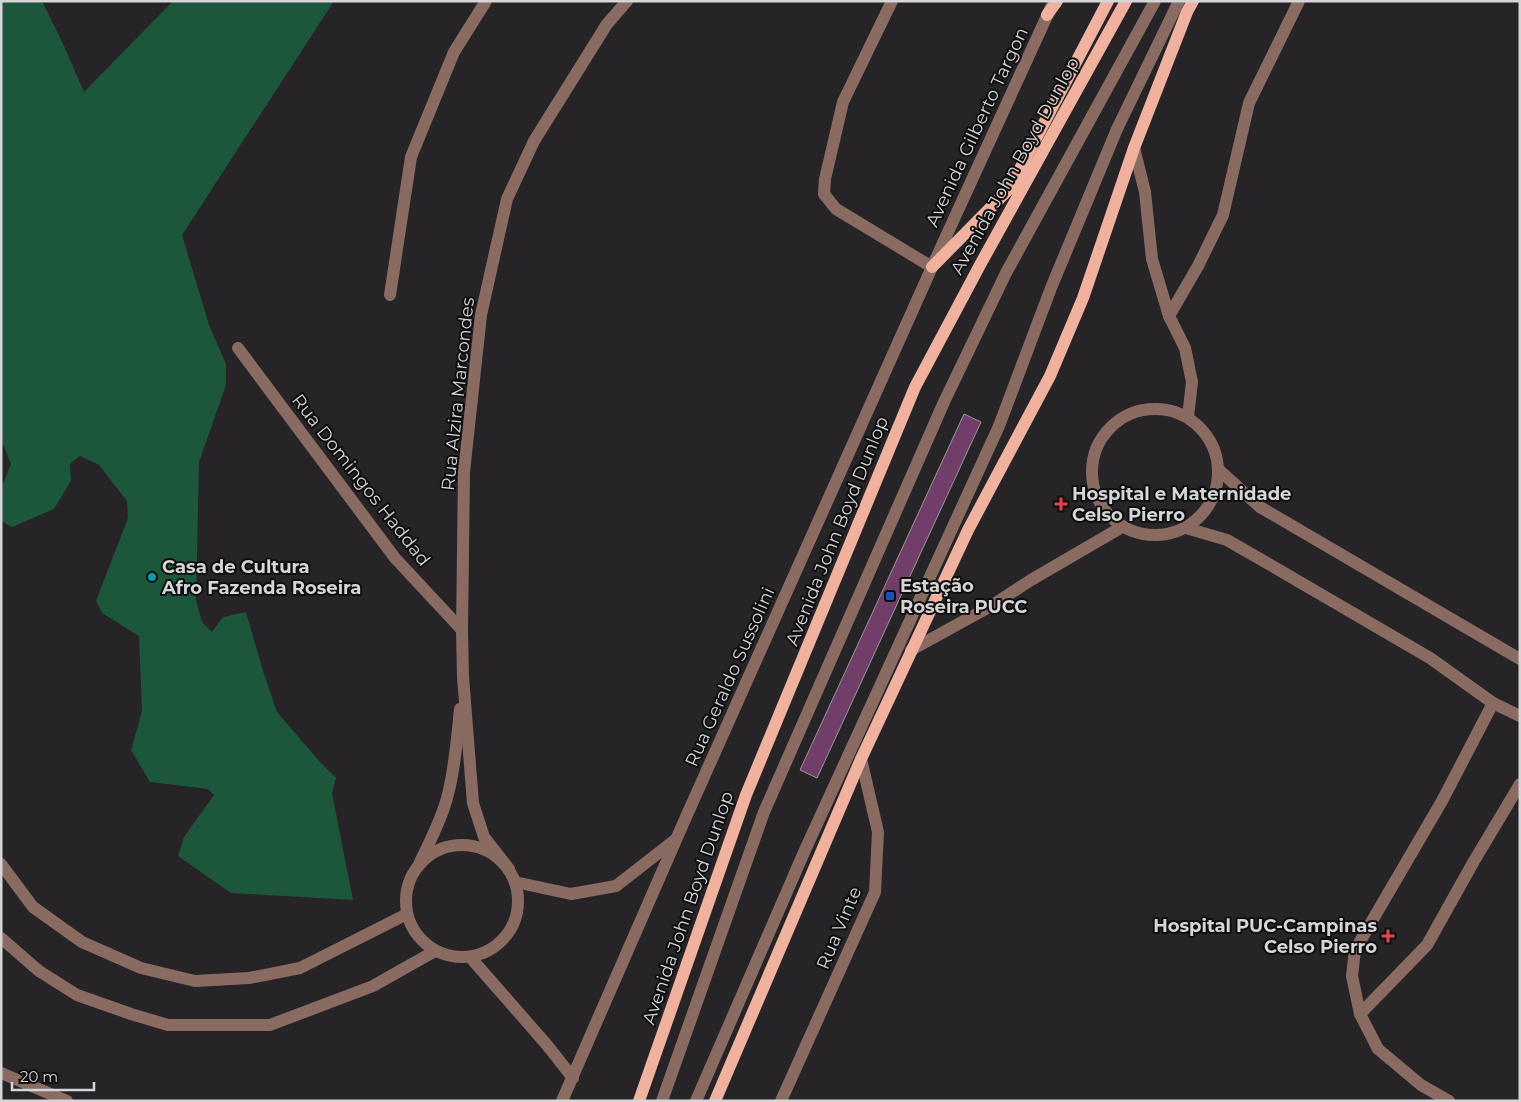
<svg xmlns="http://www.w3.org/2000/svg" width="1521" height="1102" font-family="Montserrat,sans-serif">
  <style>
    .green { fill: #1c563b }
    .building { fill: #713e69; stroke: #9a9799 }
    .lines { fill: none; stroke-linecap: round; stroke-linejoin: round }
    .minor { stroke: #8a6b62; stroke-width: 12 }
    .major { stroke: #f1b19f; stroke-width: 12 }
    .health-dot { fill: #e0444e; stroke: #0e0e0f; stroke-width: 2 }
    .culture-dot { fill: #0f9aa8; stroke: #0e0e0f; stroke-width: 2 }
    .transit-dot { fill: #1a4fb4; stroke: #0e0e0f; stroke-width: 2 }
    .labels { text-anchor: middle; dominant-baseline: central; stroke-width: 4; stroke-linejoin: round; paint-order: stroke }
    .street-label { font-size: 18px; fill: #d6d5d7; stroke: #0e0e0f }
    .poi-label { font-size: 18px; font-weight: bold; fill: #d6d5d7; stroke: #0e0e0f; text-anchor: start }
  </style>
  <rect width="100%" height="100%" fill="#262427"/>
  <polygon class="green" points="1,1 42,1 64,46 84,92 173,1 334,1 182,235 209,325 226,364 226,385 199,462 196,600 202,622 212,632 223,617 246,612 263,671 277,712 320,762 336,778 332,793 353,900 231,893 178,856 184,837 214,795 208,789 150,782 131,750 142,711 139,636 102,613 96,601 128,518 127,501 99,465 80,456 70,464 71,481 54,509 12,527 1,521 1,489 11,464 1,439"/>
  <polygon class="building" points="964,414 981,422 817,778 800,770"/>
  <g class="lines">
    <g class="minor">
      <polyline points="892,1 843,102 825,179 824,194 836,209 932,267"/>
      <polyline points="1134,148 1145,192 1152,259 1169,316 1185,348 1192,382 1188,417"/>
      <polyline points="390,295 411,157 454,52 486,1"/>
      <polyline points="1169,316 1198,266 1223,215 1249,103 1299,1"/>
      <polyline points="238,348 395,558 462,630"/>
      <circle cx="1155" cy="472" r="63"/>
      <polyline points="1219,470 1260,507 1520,659"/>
      <polyline points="1186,528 1227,540 1267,563 1430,658 1493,703 1520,716"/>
      <polyline points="911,650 991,606 1031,580 1122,527"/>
      <circle cx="462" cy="901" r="56"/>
      <path d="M420,862C430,841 441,821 447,798C455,769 457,738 460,709"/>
      <polyline points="1,864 33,907 82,942 141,968 195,981 249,978 300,968 407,914"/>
      <polyline points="509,869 484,837 473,803 463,677 462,630 464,472 481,315 507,199 534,141 607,24 627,1"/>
      <polyline points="515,882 571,894 616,886 675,840"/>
      <polyline points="1,938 39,971 77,995 131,1014 168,1025 270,1025 373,986 435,951"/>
      <polyline points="470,957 547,1045 573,1078"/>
      <polyline points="1360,1014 1427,945 1474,861 1520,784"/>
      <polyline points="1,1073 67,1101"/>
      <polyline points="562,1101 686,817 932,267 1052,5"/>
      <polyline points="662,1101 764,812 944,402 1006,273 1155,1"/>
      <polyline points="696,1101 805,850 999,426 1051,288 1117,129 1179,1"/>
      <polyline points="781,1101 875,892 878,832 861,759"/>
      <polyline points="1449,1101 1421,1085 1378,1049 1360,1014 1352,976 1355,950 1442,801 1493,703"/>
    </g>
    <g class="major">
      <polyline points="1047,15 1057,1"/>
      <polyline points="932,267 1010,188 1108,1"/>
      <polyline points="639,1101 746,795 915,387 980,265 1126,1"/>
      <polyline points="715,1101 861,759 968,530 1050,376 1083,298 1134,148 1187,12 1193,1"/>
    </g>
  </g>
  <g class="health-dot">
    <path d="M1058.5 496.5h5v5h5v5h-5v5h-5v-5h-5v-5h5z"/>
    <path d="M1385.5 928.5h5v5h5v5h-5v5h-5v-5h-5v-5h5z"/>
  </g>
  <circle class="culture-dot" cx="152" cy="577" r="5"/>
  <rect class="transit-dot" x="885" y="591" width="10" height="10" rx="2.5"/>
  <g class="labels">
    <g class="street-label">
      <text transform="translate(977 127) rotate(-65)">Avenida Gilberto Targon</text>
      <text transform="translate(1015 166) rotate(-61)">Avenida John Boyd Dunlop</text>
      <text transform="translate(458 394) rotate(-84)">Rua Alzira Marcondes</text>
      <text transform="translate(361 480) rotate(52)">Rua Domingos Haddad</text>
      <text transform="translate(837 531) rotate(-68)">Avenida John Boyd Dunlop</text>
      <text transform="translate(730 677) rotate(-66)">Rua Geraldo Sussolini</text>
      <text transform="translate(688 908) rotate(-71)">Avenida John Boyd Dunlop</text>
      <text transform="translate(839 928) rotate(-67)">Rua Vinte</text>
    </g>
    <g class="poi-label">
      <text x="1072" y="494">Hospital e Maternidade<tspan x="1072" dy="21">Celso Pierro</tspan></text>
      <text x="162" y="567">Casa de Cultura<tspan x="162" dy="21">Afro Fazenda Roseira</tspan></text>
      <text x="900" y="586">Estação<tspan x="900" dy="21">Roseira PUCC</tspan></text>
      <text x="1377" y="926" text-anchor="end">Hospital PUC-Campinas<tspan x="1377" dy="21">Celso Pierro</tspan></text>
    </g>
  </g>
  <rect width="1521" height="1102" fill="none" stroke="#d6d5d7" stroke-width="5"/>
  <path d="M12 1082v8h82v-8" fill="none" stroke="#d6d5d7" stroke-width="2.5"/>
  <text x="20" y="1082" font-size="15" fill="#d6d5d7" stroke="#0e0e0f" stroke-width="4" paint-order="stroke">20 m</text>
</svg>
